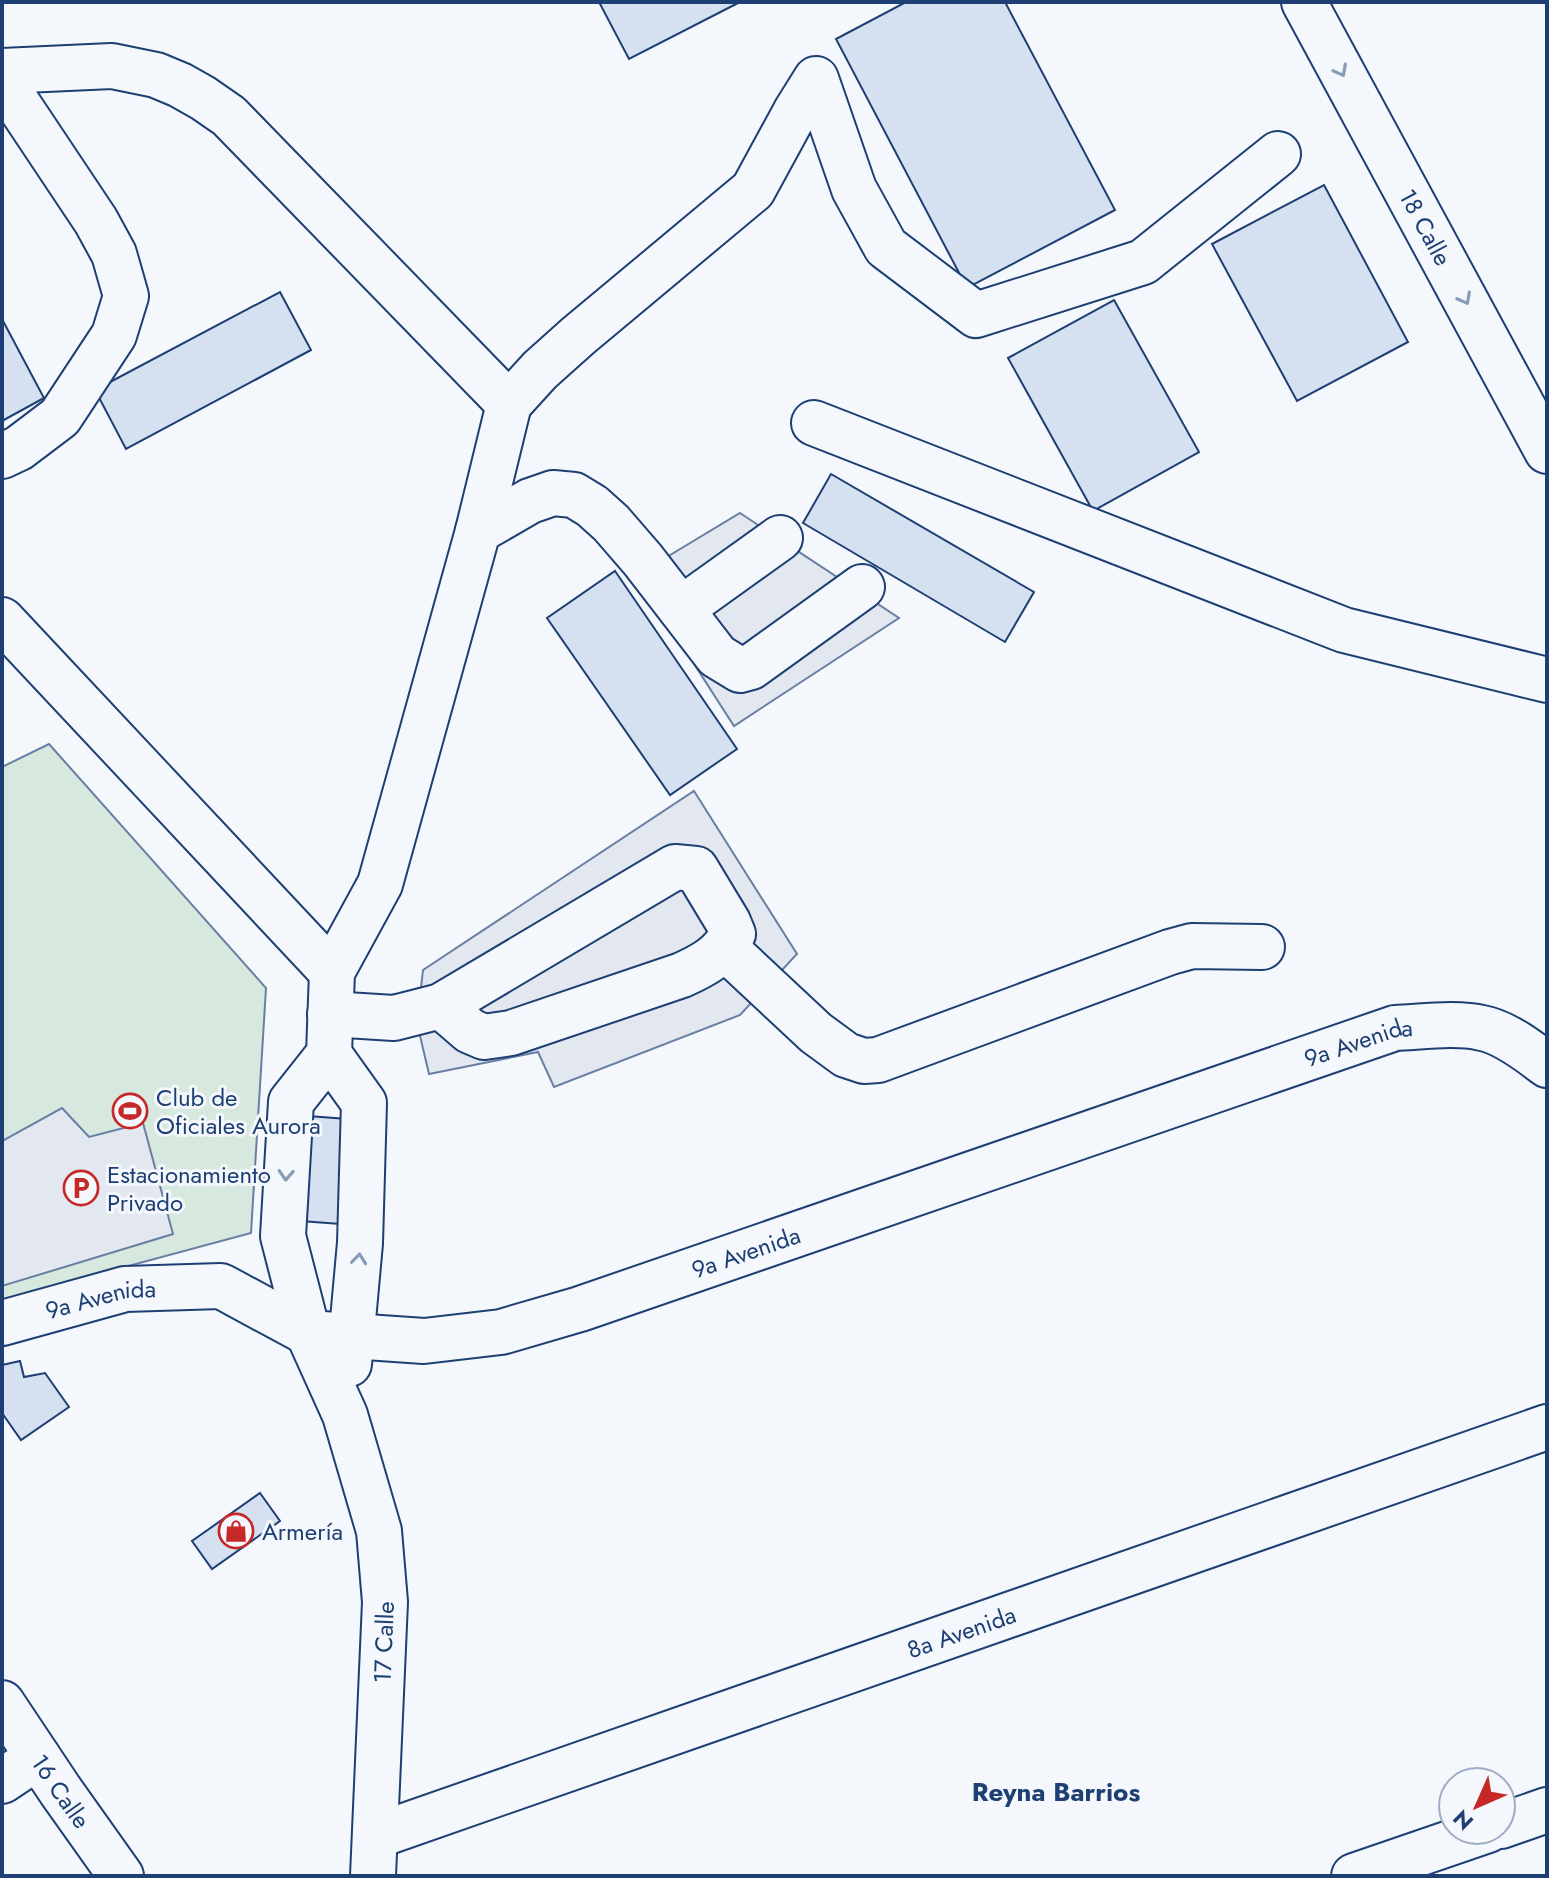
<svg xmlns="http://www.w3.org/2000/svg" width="1549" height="1878" font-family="Jost,sans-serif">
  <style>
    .garden { fill: #d7e8df; stroke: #687fa3; stroke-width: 2 }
    .parking { fill: #e3e8f0; stroke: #687fa3; stroke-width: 2 }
    .building { fill: #d5e0f0; stroke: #1d3f73; stroke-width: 2 }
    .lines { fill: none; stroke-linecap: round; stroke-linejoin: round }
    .minor-casing { stroke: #1d3f73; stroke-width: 48 }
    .minor { stroke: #f4f7fb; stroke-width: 44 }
    .oneway { stroke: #889bb7 }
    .labels { text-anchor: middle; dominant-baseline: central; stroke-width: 6; stroke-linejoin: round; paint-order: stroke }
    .street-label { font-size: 24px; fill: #1d3f73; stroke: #f4f7fb }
    .poi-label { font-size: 24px; fill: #1d3f73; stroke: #f4f7fb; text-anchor: start }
    .neighbourhood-label { font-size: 26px; font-weight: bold; fill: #1d3f73; stroke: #f4f7fb }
  </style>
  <rect width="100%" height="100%" fill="#f4f7fb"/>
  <polygon class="garden" points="49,744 266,988 251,1233 2,1300 2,767"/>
  <g class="parking">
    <polygon points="740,513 899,618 734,726 637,575"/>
    <polygon points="694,791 797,954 740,1015 554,1087 538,1052 429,1074 417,1023 423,970"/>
    <polygon points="62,1108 89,1137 143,1123 173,1234 2,1286 2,1141"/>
  </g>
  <g class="building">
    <polygon points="599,2 740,2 629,59"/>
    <polygon points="906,2 1005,2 1115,210 967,288 836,39"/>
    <polygon points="1324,185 1408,342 1297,401 1212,244"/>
    <polygon points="280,292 311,350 126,449 95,390"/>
    <polygon points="1114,300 1199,452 1093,511 1008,358"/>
    <polygon points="2,319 44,398 2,421"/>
    <polygon points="831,474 1034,592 1005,642 803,523"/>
    <polygon points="615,571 737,749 670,795 547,618"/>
    <polygon points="308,1116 347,1119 340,1224 301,1221"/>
    <polygon points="20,1361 24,1377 45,1373 69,1407 21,1440 2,1413 2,1365"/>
    <polygon points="260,1493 280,1521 212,1569 192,1541"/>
  </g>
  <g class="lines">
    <g class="minor-casing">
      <g id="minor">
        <path id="s1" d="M1304,2L1547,451"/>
        <polyline points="2,71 112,66 156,75 180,85 203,98 229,116 509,404"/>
        <polyline points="2,80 96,221 114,254 126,296 114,335 60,417 19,448 2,456"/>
        <polyline points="814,423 1344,630 1547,680"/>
        <polyline points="478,531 509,404 540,370 578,336 753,190 796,111 816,79 854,189 886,247 976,315 1143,262 1278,154"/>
        <polyline points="681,609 780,538"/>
        <polyline points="2,620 332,972"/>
        <polyline points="725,948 816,1033 846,1055 864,1061 878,1060 1170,952 1192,946 1262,947"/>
        <path d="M330,1014L394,1018L441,1006L675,867L696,869L728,922L733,934C721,956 704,965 682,975L511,1033L484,1037L470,1031L441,1006"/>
        <polyline points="329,1054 364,1103 360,1243 349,1364"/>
        <path id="s2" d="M2,1323L125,1289L221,1286L308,1333L424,1341L501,1332L580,1309L1395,1028C1421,1027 1457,1022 1482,1028C1504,1032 1529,1051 1547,1065"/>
        <path id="s3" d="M2,1703L60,1790L121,1876"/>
        <polyline points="2,1781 38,1757"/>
        <polyline points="1501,1826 1547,1810"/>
        <path id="s4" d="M376,1836L1547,1427"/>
        <path id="s5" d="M373,1876L385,1602L379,1531L345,1415L308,1333L283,1236L291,1102L329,1054L332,972L380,884L478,531L530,501L553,493L574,495L592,506L611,523L643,560L717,656L740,670L751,667L862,587"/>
        <polyline points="1354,1876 1488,1830"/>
      </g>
    </g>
    <use href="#minor" class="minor"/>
  </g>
  <defs><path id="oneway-chevron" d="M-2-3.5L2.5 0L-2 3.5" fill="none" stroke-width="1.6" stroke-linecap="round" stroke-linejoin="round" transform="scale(2)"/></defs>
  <g class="oneway">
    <use href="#oneway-chevron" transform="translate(1341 71) rotate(62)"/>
    <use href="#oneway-chevron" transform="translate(1465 299) rotate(62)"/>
    <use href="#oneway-chevron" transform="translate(286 1175) rotate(93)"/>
    <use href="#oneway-chevron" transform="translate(359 1259) rotate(-84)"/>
  </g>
  <defs>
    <g id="stadium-ring" transform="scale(1.8)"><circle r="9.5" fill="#f4f7fb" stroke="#c62828" stroke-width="1.5"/><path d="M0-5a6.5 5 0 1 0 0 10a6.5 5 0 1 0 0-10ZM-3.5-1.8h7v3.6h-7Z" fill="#c62828"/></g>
    <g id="parking-ring" transform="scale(1.8)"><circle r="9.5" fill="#f4f7fb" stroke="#c62828" stroke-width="1.5"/><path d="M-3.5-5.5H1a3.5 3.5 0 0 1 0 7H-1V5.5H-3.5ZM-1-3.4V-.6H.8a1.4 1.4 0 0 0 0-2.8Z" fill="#c62828"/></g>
    <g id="shop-ring" transform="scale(1.8)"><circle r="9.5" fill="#f4f7fb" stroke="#c62828" stroke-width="1.5"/><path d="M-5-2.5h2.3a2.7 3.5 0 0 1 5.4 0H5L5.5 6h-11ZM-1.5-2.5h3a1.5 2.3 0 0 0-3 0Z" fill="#c62828"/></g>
  </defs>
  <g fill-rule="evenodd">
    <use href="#stadium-ring" x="130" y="1111"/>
    <use href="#parking-ring" x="81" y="1188"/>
    <use href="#shop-ring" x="236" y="1531"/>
  </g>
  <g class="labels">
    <g class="street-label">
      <text stroke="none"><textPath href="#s1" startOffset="256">18 Calle</textPath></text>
      <text stroke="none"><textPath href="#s2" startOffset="1422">9a Avenida</textPath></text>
      <text stroke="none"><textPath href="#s2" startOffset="774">9a Avenida</textPath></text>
      <text stroke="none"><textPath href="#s2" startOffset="102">9a Avenida</textPath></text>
      <text stroke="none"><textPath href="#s4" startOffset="620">8a Avenida</textPath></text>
      <text stroke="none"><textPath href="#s5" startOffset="234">17 Calle</textPath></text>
      <text stroke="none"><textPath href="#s3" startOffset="106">16 Calle</textPath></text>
    </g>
    <g class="poi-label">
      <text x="156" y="1097">Club de<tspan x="156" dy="28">Oficiales Aurora</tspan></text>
      <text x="107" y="1174">Estacionamiento<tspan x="107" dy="28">Privado</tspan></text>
      <text x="262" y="1531">Armería</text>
    </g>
    <g class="neighbourhood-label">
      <text x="1056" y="1792">Reyna Barrios</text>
    </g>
  </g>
  <rect width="1549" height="1878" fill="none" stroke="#1d3f73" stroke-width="8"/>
  <g transform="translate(1477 1806) rotate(225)"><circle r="38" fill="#f4f7fb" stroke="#9eadc5" stroke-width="2"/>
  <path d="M0-6L14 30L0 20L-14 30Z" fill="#c62828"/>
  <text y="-12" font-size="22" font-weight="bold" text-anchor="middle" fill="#1d3f73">N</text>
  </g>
</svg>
